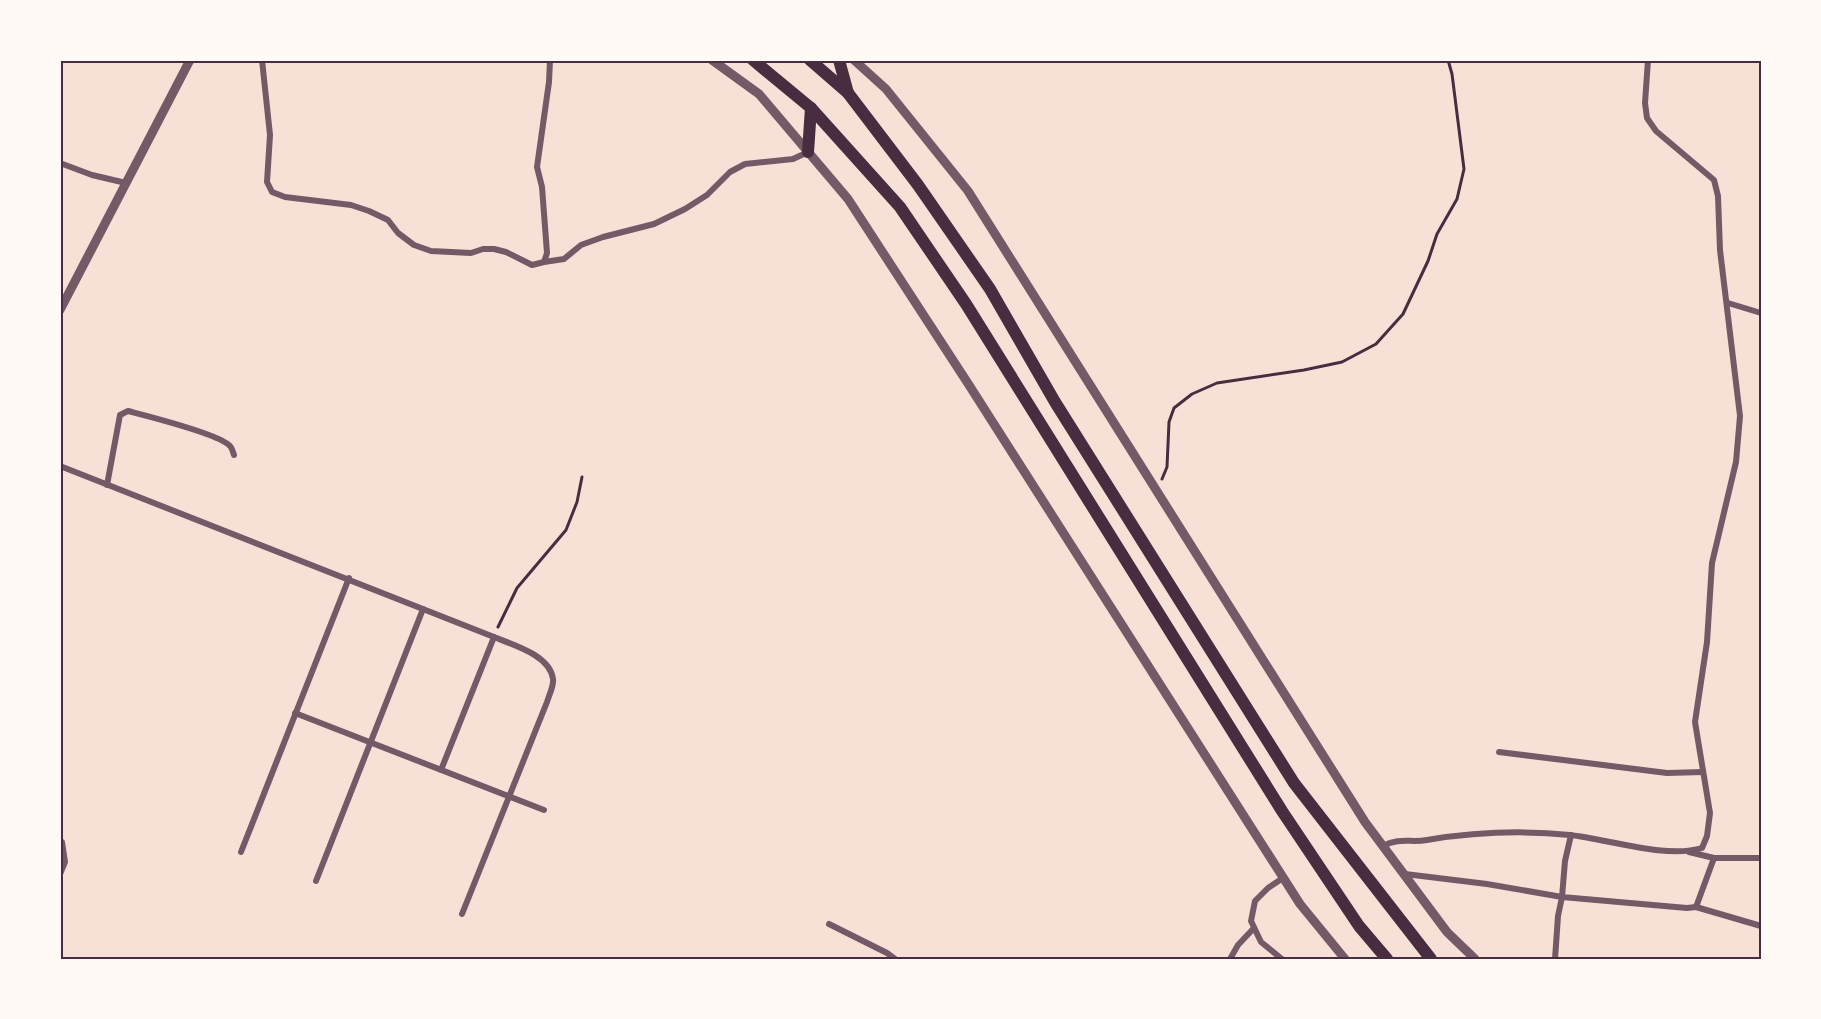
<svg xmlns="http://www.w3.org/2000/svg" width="1821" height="1019" font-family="Manrope,sans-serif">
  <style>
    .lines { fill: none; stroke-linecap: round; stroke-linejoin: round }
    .path { stroke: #4a2c40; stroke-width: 3 }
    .minor { stroke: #755966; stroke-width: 6 }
    .tertiary { stroke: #755966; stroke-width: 9 }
    .trunk { stroke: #4a2c40; stroke-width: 12 }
    .neatline { fill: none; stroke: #4a2c40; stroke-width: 2 }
  </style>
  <rect width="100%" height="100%" fill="#f7e1d7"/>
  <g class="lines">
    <g class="path">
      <polyline points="1162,479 1167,467 1169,422 1174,408 1192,394 1217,383 1304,370 1342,362 1376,344 1403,314 1428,261 1437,234 1457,199 1464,169 1452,74 1448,60"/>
      <polyline points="498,627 517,588 566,530 577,502 582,477"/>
    </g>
    <g class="minor">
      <polyline points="262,60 270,135 267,182 272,192 285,197 351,205 369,211 388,220 398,233 414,245 431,251 471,253 483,249 494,249 506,252 532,265 544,262 547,253 542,187 537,167 549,82 550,60"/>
      <polyline points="60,163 92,175 126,183"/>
      <polyline points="544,262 564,259 581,245 603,237 654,224 685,209 707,195 730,172 745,164 793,159 808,152"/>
      <polyline points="1728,303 1761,313"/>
      <path d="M60,466L494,637C513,645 550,655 553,679C554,686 549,695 547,702L462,914"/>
      <path d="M107,485L120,415L128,411C147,416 220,434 230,446C232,448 233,452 234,455"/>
      <polyline points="295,713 544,810"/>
      <polyline points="1499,752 1667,773 1703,772"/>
      <polyline points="441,770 494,637"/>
      <polyline points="1571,835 1565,861 1562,897 1687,908 1696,907 1761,926"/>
      <polyline points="60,841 62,842 65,862 60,874"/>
      <path d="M1383,846C1400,837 1410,843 1427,840C1475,832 1521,830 1570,835C1607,839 1666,859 1702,848L1707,836L1710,813L1695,722L1707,642L1712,563L1736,462L1740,416L1720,250L1718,196L1714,180L1656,131L1647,118L1645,103L1648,60"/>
      <polyline points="241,852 349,578"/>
      <polyline points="1689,852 1714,858 1696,907"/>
      <polyline points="1714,858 1761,858"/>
      <polyline points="1405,874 1487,884 1562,897 1558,916 1555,959"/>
      <polyline points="316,881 423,609"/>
      <polyline points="829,924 887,953 895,959"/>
      <polyline points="1230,959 1238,945 1254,928"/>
      <polyline points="1282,959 1261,942 1251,921 1255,901 1268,888 1283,878"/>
    </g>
    <g class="tertiary">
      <polyline points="712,60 759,94 848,199 969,385 1300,904 1345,959"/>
      <polyline points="854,60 886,89 968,191 1365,822 1447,932 1475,959"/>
      <polyline points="60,310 190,60"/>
    </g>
    <g class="trunk">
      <polyline points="753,60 811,108 900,207 966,304 1282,811 1359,926 1387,959"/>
      <polyline points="810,60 848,93 918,185 990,289 1055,402 1294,783 1431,959"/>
      <polyline points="839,60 848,93"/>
      <polyline points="808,152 811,108"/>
    </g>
  </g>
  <rect width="1821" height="1019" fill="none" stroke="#fffaf5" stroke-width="123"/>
  <rect x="62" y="62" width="1698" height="896" class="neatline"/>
</svg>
